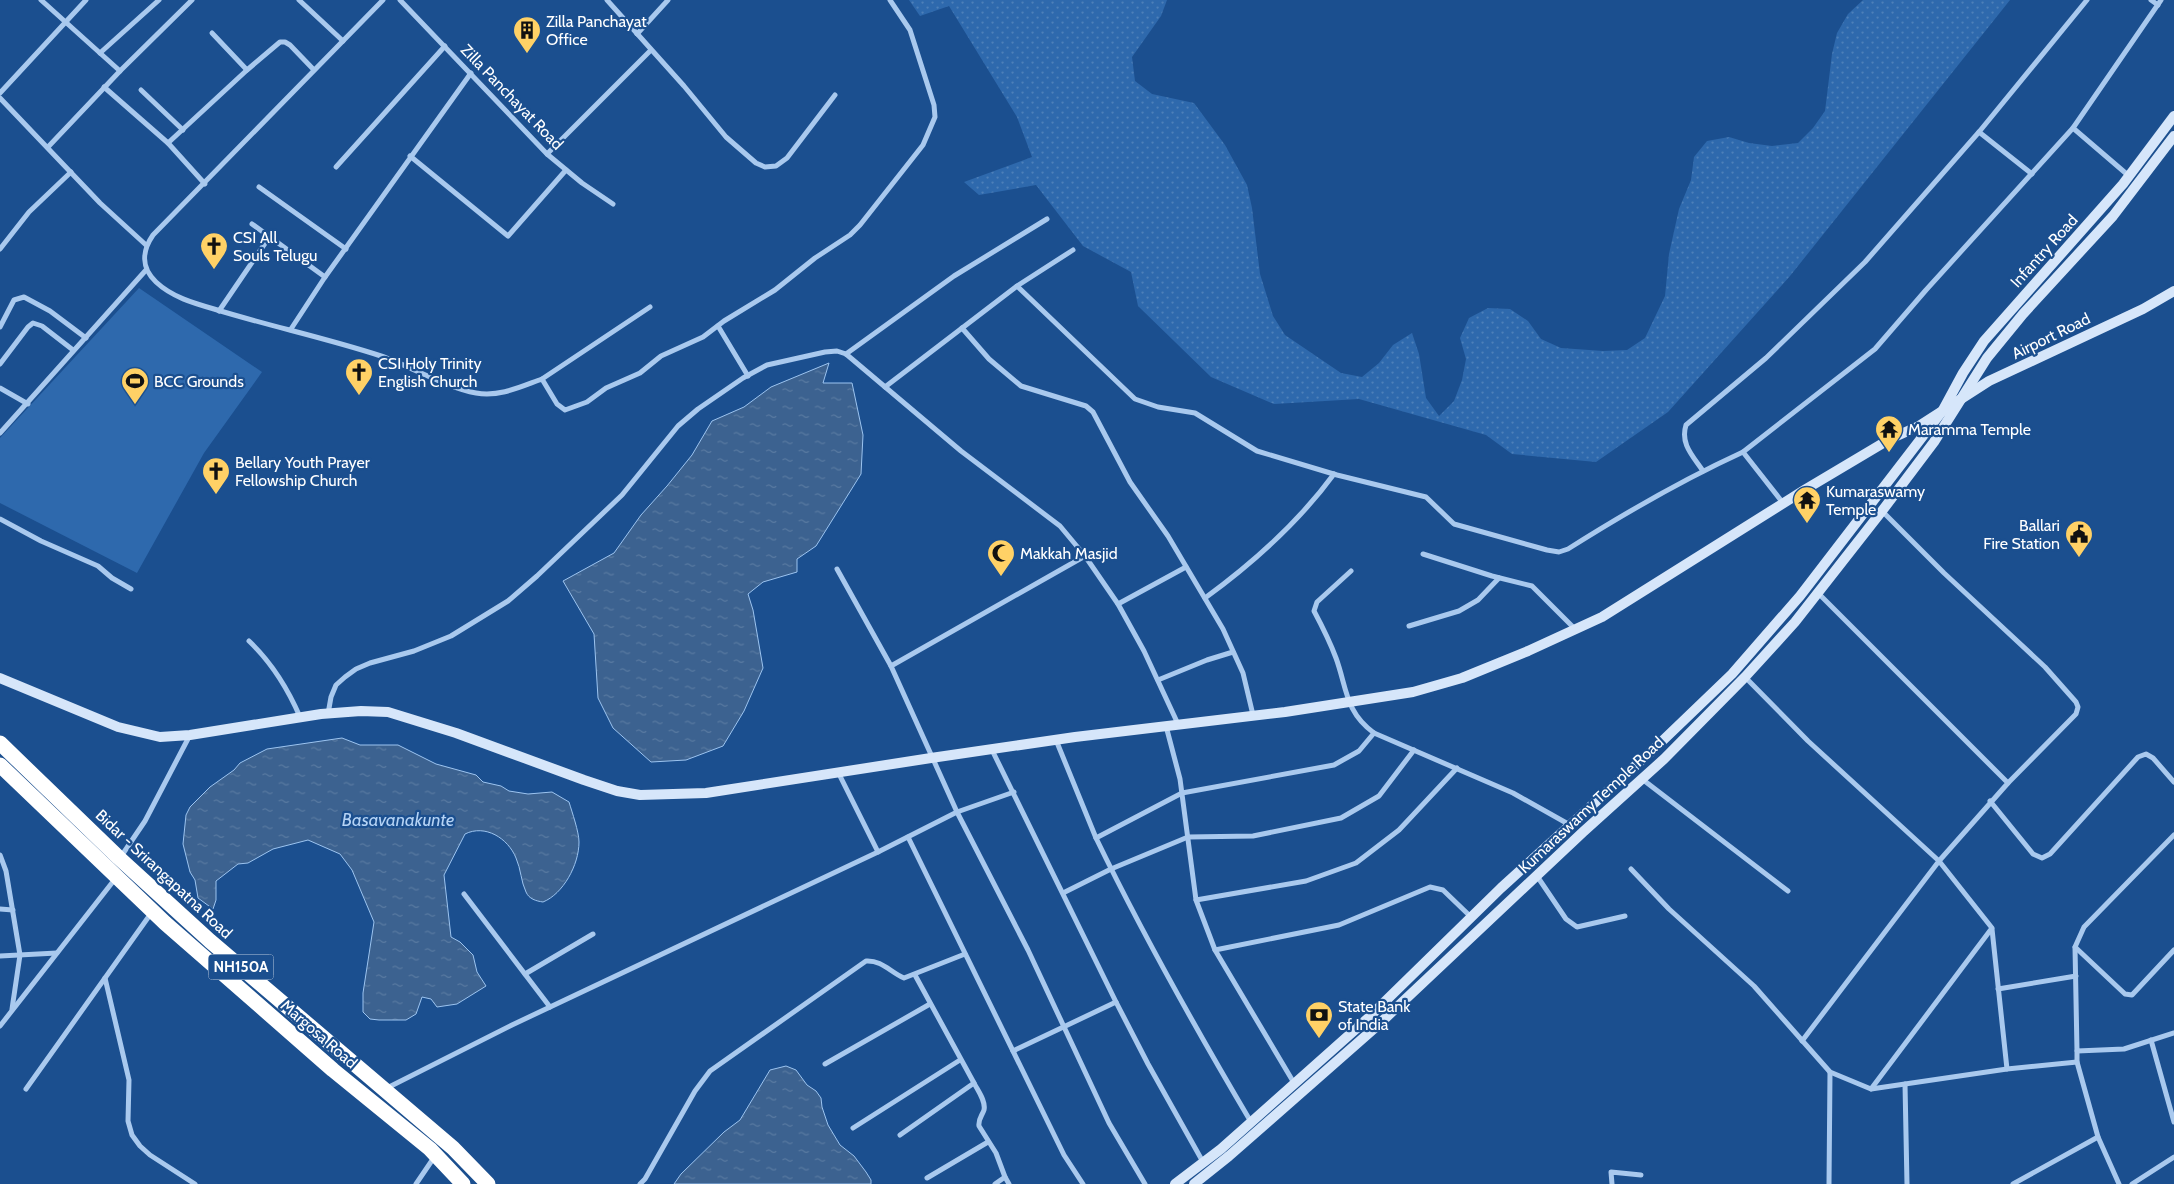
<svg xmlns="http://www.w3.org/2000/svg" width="2174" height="1184" font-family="Cabin,sans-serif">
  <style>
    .grass { fill: url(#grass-dots) }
    .garden { fill: #2e69ad }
    .water { fill: url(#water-ripples); stroke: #9cc4f0 }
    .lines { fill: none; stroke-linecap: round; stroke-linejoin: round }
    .street { stroke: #a9c9ee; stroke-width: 5 }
    .secondary { stroke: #d6e6fa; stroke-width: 10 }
    .highway { stroke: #fff; stroke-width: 15 }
    .labels { text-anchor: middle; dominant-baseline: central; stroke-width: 4.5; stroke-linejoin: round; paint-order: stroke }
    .shield { fill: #1b4f8f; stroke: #bbcadd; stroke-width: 1 }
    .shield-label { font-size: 15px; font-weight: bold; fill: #fff }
    .poi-label { font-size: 16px; fill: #fff; stroke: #1b4f8f; text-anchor: start }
    .street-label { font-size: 16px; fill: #fff; stroke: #1b4f8f }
    .water-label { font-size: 18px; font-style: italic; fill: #b5d3f5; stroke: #1b4f8f }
  </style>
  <defs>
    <pattern id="grass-dots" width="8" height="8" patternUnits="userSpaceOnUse" patternTransform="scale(1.25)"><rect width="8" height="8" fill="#2e69ad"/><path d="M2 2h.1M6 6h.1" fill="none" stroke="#4d80b9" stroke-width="1.8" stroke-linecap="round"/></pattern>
    <pattern id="water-ripples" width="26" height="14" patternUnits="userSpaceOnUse" patternTransform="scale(1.25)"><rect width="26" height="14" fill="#3c6290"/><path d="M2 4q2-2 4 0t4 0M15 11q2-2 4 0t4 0" fill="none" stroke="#597aa1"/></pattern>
  </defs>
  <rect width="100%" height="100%" fill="#1b4f8f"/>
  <polygon class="grass" points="909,0 1167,0 1161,16 1132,57 1135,81 1152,94 1194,103 1225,145 1247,185 1252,208 1260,274 1273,316 1285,335 1341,373 1362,377 1379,363 1393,345 1412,333 1419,354 1426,398 1439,416 1454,401 1462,380 1466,359 1460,338 1469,318 1488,308 1510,309 1528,321 1541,339 1561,348 1603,351 1627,350 1645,338 1665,296 1669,254 1679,209 1691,180 1694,157 1707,141 1729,137 1749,143 1772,146 1798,143 1813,128 1825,111 1832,54 1837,33 1848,14 1863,0 2010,0 1790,276 1668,412 1596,462 1512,454 1486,435 1359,399 1274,404 1211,377 1138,306 1131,272 1083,246 1036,185 979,195 964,182 1032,157 1017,117 949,6 920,16"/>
  <polygon class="garden" points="139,288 262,372 204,453 137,573 0,503 0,438"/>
  <g class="water">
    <polygon points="829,363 823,383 852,383 863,435 861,474 816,546 797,559 797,572 763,582 748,594 753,610 763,668 744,711 723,746 686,760 651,762 613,728 598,698 594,634 563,581 614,553 641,515 667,486 692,455 712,421 744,407 771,387"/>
    <path d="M342,738L360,745H398L436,764L476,775L483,782L501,786L509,791L528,794L552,792L569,802C572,812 579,832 579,842C579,865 563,894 543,902C536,901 529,899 526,892C521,882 521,869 516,858C508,838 485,824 465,834L444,875L451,937L460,942L473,955L477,972L486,986L457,1004L437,1007L431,999L422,997L416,1014L406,1020H379L370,1019L363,1012V993L374,922L352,870L340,854L308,840L273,849L248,863L238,864L216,881V900L213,909L198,898L195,880L190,872L183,844L186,815L190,807L210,787L234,770L240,763L267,749Z"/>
    <polygon points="786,1066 796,1070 807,1085 816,1091 821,1098 822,1107 828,1125 840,1145 854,1156 866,1172 871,1180 871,1184 674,1184 681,1174 724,1132 740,1120 770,1070"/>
  </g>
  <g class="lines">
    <g class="street">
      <polyline points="41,0 120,71"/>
      <polyline points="299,0 343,41"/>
      <path d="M383,0L153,235C142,251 141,268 156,282C172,297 193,303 214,309C269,326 326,338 381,356C410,366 447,388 476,393C500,397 520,387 542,379L557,404L565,410L587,402L606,388L640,373L661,356L703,337L724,321L775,290L815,258L850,235L860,225L923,145L935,117L934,105L910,30L890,0"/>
      <polyline points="400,0 547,154 582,183 613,204"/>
      <polyline points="607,0 684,86 726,137 756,163 765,167 776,166 787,158 835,95"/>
      <polyline points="2151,0 2158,5"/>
      <polyline points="212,33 247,70"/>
      <polyline points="637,34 668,0"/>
      <polyline points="100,53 159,0"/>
      <polyline points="104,87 168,143 205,184"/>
      <polyline points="141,90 183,130"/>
      <polyline points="0,93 86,0"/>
      <polyline points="0,98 100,203 146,245"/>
      <polyline points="1979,132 2032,174"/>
      <polyline points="168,143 247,70 280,42 285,42 290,45 314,70"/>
      <polyline points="48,147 120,71 192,0"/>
      <polyline points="547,154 651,50"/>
      <polyline points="410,156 508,236 566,170"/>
      <polyline points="336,167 445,46"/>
      <polyline points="2129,176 2073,128 2161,0"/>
      <polyline points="259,187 346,249"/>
      <polyline points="252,224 325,277"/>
      <polyline points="0,249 29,212 71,172"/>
      <polyline points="1017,286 1073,250"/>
      <polyline points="219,311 270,236"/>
      <polyline points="718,326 748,376"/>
      <polyline points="0,327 14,300 24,297 50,311 86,338"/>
      <polyline points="962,328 989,359 1021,386 1086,406 1093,412 1130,482 1168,536 1223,629 1243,673 1253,715"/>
      <polyline points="291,329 325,277 471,73"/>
      <polyline points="846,354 954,276 1047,219"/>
      <polyline points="0,364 28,327 33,323 42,326 73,350"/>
      <polyline points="542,379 650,307"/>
      <path d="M885,387L1017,286L1135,399L1158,407L1195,413L1257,451L1337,475L1426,497L1454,524L1547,550L1559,552L1568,549C1625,513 1682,480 1743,452"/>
      <polyline points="0,388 28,404"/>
      <polyline points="0,433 146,270"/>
      <path d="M1703,471C1693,456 1680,444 1686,425L1766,358L1865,262L1979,132L2087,0"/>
      <polyline points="1783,503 1743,452 1875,349 1926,290 2073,128"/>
      <polyline points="1882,511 1944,573 2045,667 2076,702 2078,707 2076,714 2008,783"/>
      <polyline points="0,519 41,541 98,566 112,578 131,589"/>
      <polyline points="1423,554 1492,576 1532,586 1575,629"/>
      <polyline points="1085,556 891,666 957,812 1028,950 1109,1123 1145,1184"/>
      <polyline points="837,569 891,666"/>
      <path d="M1351,571L1317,602L1314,611C1322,626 1330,642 1336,658C1347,688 1345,712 1374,733L1513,793L1570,825"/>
      <path d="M1205,598C1253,563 1298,523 1334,474"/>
      <polyline points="1118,604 1186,567"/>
      <polyline points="1409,626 1459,611 1478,600 1499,578"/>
      <path d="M249,641C271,662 288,689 300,717"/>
      <polyline points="1745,677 1808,741 1939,861 1802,1041"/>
      <polyline points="1158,680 1207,660 1233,652"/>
      <polyline points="328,714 331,697 336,685 345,677 356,669 370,663 414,651 451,636 508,601 537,576 622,495 678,426 698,409 743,378 767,365 825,352 837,351 846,354 961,451 1060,526 1085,556 1118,604 1144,651 1178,724"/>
      <polyline points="1166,726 1180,779 1196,900 1306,881 1356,863 1399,830 1457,768"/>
      <polyline points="1056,740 1096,838 1182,793 1334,765 1359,751 1374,733"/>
      <polyline points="992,750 1116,1002 1148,1064 1203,1162"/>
      <polyline points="838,772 878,852"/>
      <polyline points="1642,779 1788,891"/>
      <polyline points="1990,801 2033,854 2042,858 2050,854 2138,757 2146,754 2153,758 2174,782"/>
      <polyline points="2174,835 2084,927 2075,947 2125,994 2132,995 2174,950"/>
      <polyline points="908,837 1064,1155 1083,1184"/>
      <path d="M1096,838C1143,935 1196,1029 1251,1122"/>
      <polyline points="0,855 6,871 20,955 12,1009"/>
      <polyline points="120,858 145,821 190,735"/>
      <polyline points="1631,869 1669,909 1754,986 1830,1072 1871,1089 1992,928 1939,861 2008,783 1818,593"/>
      <polyline points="1537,876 1566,919 1577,927 1625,916"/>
      <polyline points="1063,893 1111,869 1188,837 1253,836 1341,818 1379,796 1414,750"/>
      <polyline points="464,894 550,1007"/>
      <polyline points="1196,900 1215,950 1294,1083"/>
      <polyline points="0,909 13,910"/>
      <polyline points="1992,929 2007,1069"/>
      <polyline points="2075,947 2077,1051 2124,1049 2174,1033"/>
      <polyline points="1215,950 1339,925 1430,887 1443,890 1471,917"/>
      <polyline points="0,956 57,953"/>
      <polyline points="525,974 593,934"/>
      <polyline points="105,978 129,1080 128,1121 132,1135 140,1146 150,1155 195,1184"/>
      <polyline points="1998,989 2076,976"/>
      <polyline points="0,1026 115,879"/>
      <polyline points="2151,1040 2174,1122"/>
      <polyline points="1013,1051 1116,1002"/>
      <polyline points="2077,1051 2077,1062 2098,1137 2119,1184"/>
      <polyline points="825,1064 930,1004"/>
      <path d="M974,1083C978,1091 986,1101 984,1110C982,1116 978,1119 979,1126L996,1153L1005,1177L995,1184"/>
      <polyline points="1905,1084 1907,1184"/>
      <polyline points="387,1088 512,1025 878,852 957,812 1014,792"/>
      <polyline points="26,1089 152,912"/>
      <polyline points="1871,1089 2007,1069 2077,1062"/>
      <polyline points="853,1128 960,1060"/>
      <polyline points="900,1135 974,1083 915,975"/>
      <polyline points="1005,1177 1009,1184"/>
      <polyline points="927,1178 988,1142"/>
      <polyline points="416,1184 435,1156"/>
      <path d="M640,1184L645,1179L695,1091L710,1071L866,961C882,960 890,972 904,978L965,954"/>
      <polyline points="1612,1184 1611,1172 1641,1175"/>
      <polyline points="1829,1184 1830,1072"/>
      <polyline points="2013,1184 2098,1137"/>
      <polyline points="2132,1184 2174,1157"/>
    </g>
    <g class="secondary">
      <polyline points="0,678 118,727 160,737 190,735 321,714 361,711 388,712 456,733 584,780 617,791 640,795 706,793 931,758 1075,737 1285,712 1413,692 1462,678 1528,651 1602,617 1806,489 1890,439 1919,426 1989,381 2143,309 2174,291"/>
      <polyline points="1175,1184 1221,1149 1366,1020 1501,888 1656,747 1732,674 1800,596 1943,410 1963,373 1984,341 2123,184 2174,116"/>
      <polyline points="1194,1184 1229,1156 1377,1026 1583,832 1664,759 1745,677 1795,622 1882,511 1934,442 1987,358 2023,314 2113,216 2174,136"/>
    </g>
    <g class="highway">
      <polyline points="0,743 119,858 210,941 453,1148 488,1184"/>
      <polyline points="0,765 165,923 333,1070 430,1149 463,1184"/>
    </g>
  </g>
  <defs>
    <g id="building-pin" transform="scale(1.4375)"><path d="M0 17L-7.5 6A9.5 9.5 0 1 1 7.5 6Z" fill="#ffd166" stroke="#1b4f8f"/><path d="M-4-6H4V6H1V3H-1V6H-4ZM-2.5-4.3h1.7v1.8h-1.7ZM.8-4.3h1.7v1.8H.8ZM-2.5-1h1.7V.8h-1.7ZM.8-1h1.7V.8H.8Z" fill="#111"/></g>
    <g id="church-pin" transform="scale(1.4375)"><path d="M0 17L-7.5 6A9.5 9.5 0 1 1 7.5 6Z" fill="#ffd166" stroke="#1b4f8f"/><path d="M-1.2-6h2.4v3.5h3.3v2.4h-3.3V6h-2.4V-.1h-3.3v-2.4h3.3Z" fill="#111"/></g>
    <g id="stadium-pin" transform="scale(1.4375)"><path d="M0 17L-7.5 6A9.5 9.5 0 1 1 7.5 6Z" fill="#ffd166" stroke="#1b4f8f"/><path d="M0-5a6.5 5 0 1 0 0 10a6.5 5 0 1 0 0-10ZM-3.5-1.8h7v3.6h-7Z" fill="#111"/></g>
    <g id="temple-pin" transform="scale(1.4375)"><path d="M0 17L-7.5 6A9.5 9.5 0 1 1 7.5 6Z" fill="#ffd166" stroke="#1b4f8f"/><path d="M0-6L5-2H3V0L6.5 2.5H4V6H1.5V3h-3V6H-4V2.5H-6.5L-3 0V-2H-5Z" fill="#111"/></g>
    <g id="civic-pin" transform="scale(1.4375)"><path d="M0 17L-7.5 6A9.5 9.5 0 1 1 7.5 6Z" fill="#ffd166" stroke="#1b4f8f"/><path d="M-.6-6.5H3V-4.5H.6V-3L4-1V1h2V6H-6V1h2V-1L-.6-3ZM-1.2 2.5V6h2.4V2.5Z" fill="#111"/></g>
    <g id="mosque-pin" transform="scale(1.4375)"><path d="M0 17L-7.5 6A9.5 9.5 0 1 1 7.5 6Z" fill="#ffd166" stroke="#1b4f8f"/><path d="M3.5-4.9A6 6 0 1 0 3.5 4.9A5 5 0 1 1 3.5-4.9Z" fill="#111"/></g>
    <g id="bank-pin" transform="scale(1.4375)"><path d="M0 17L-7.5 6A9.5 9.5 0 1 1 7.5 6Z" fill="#ffd166" stroke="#1b4f8f"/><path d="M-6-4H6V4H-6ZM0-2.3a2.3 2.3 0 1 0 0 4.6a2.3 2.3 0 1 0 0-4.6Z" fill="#111"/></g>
  </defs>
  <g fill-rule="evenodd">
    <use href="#building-pin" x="527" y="30"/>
    <use href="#church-pin" x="214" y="246"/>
    <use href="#church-pin" x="359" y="372"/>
    <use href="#stadium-pin" x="135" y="381"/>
    <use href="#temple-pin" x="1889" y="429"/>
    <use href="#church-pin" x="216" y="471"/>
    <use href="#temple-pin" x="1807" y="500"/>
    <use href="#civic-pin" x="2079" y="534"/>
    <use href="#mosque-pin" x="1001" y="553"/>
    <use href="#bank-pin" x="1319" y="1015"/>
  </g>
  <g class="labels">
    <rect class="shield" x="208.5" y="954.5" width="65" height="25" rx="4"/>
    <g class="shield-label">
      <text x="241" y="967">NH150A</text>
    </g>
    <g class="poi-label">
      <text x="546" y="21">Zilla Panchayat<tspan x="546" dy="18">Office</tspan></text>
      <text x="233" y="237">CSI All<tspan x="233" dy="18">Souls Telugu</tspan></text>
      <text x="378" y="363">CSI Holy Trinity<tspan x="378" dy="18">English Church</tspan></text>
      <text x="154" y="381">BCC Grounds</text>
      <text x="1908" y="429">Maramma Temple</text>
      <text x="235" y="462">Bellary Youth Prayer<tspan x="235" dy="18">Fellowship Church</tspan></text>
      <text x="1826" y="491">Kumaraswamy<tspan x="1826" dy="18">Temple</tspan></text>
      <text x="2060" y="525" text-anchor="end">Ballari<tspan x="2060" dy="18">Fire Station</tspan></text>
      <text x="1020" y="553">Makkah Masjid</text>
      <text x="1338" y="1006">State Bank<tspan x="1338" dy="18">of India</tspan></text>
    </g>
    <g class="street-label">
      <text transform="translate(512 97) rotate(46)">Zilla Panchayat Road</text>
      <text transform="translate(2044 251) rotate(-48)">Infantry Road</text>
      <text transform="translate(2051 336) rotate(-26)">Airport Road</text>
      <text transform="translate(1591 805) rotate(-43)">Kumaraswamy Temple Road</text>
      <text transform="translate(164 874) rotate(43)">Bidar - Srirangapatna Road</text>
      <text transform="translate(319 1034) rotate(41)">Margosa Road</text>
    </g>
    <g class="water-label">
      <text x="398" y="820">Basavanakunte</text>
    </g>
  </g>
</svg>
